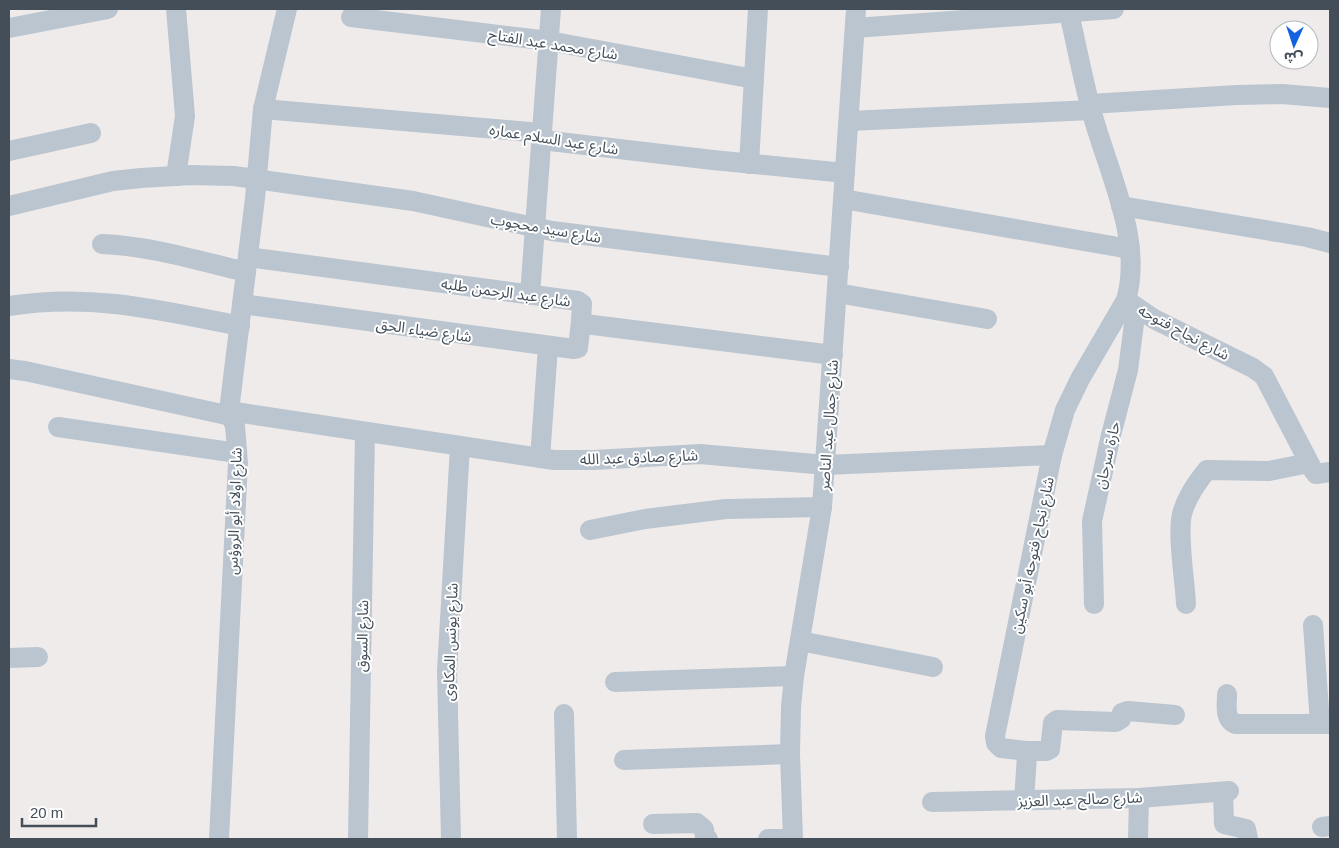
<svg xmlns="http://www.w3.org/2000/svg" width="1339" height="848" font-family="Arial,'Noto Sans Arabic',sans-serif">
  <style>
    .lines { fill: none; stroke-linecap: round; stroke-linejoin: round }
    .street { stroke: #bbc5cf; stroke-width: 20 }
    .labels { text-anchor: middle; dominant-baseline: central; stroke-width: 4; stroke-linejoin: round; paint-order: stroke }
    .street-label { font-size: 15px; fill: #434e59; stroke: #fff }
  </style>
  <rect width="100%" height="100%" fill="#efebeb"/>
  <g class="lines">
    <g class="street">
      <path d="M1068,9C1076,42 1082,76 1091,109C1106,168 1144,239 1126,300L1154,319L1253,368L1264,376L1313,470L1316,474L1330,472"/>
      <polyline points="351,17 549,41 754,79"/>
      <polyline points="9,28 108,9"/>
      <polyline points="855,28 1114,9"/>
      <polyline points="1090,104 1237,95 1282,94 1330,98"/>
      <polyline points="263,109 530,132 536,133 542,140 713,160 845,173"/>
      <polyline points="849,121 1091,110"/>
      <polyline points="9,151 91,133"/>
      <polyline points="749,164 758,9"/>
      <polyline points="176,176 185,116 176,9"/>
      <polyline points="843,199 1130,249"/>
      <polyline points="9,206 113,181 141,178 191,175 234,176 413,201 552,231 839,267"/>
      <polyline points="1121,206 1307,237 1330,243"/>
      <path d="M102,244C151,246 199,261 246,272"/>
      <polyline points="248,257 578,301 582,304 581,321 585,324 833,355"/>
      <polyline points="837,293 987,319"/>
      <polyline points="530,295 551,9"/>
      <polyline points="242,304 574,349 578,348 581,321"/>
      <path d="M9,306C91,293 160,310 240,326"/>
      <polyline points="9,369 25,371 231,416"/>
      <polyline points="229,411 554,460 594,460 700,454 826,465 1052,455"/>
      <polyline points="58,427 237,453"/>
      <polyline points="540,458 548,347"/>
      <polyline points="590,530 645,519 726,509 822,507"/>
      <polyline points="1094,604 1092,521 1111,435 1128,370 1136,308"/>
      <path d="M1186,604C1185,581 1177,535 1182,514C1186,499 1197,482 1207,470L1269,471L1309,463"/>
      <polyline points="1313,625 1320,724"/>
      <polyline points="800,641 933,667"/>
      <polyline points="9,658 38,657"/>
      <polyline points="615,682 794,676"/>
      <path d="M1227,694C1227,705 1224,719 1235,724H1330"/>
      <polyline points="564,714 567,839"/>
      <polyline points="1026,751 1046,751 1050,749 1053,723 1057,720 1116,722 1121,719 1122,713 1128,711 1175,715"/>
      <polyline points="624,760 790,754"/>
      <polyline points="1223,792 1224,824 1246,829 1248,839"/>
      <polyline points="1024,801 1027,755 1026,751 1001,748 996,743 995,736 1052,455 1065,410 1080,379 1126,300"/>
      <polyline points="932,802 1139,798 1229,791"/>
      <polyline points="653,824 697,823 704,829 705,837 708,839"/>
      <polyline points="1322,827 1330,826"/>
      <polyline points="219,839 238,463 235,426 229,411 255,198 263,109 287,9"/>
      <polyline points="358,839 365,432"/>
      <polyline points="451,839 447,671 460,446"/>
      <polyline points="768,839 793,839"/>
      <polyline points="793,839 790,754 791,707 794,676 822,507 856,9"/>
      <polyline points="1138,839 1139,798"/>
    </g>
  </g>
  <g class="labels">
    <g class="street-label">
      <text transform="translate(553 44) rotate(9)">شارع محمد عبد الفتاح</text>
      <text transform="translate(554 139) rotate(9)">شارع عبد السلام عماره</text>
      <text transform="translate(546 228) rotate(10)">شارع سيد محجوب</text>
      <text transform="translate(506 292) rotate(8)">شارع عبد الرحمن طلبه</text>
      <text transform="translate(424 330) rotate(8)">شارع ضياء الحق</text>
      <text transform="translate(1184 332) rotate(28)">شارع نجاح فتوحه</text>
      <text transform="translate(828 425) rotate(-86)">شارع جمال عبد الناصر</text>
      <text transform="translate(1107 455) rotate(-77)">حارة سرحان</text>
      <text transform="translate(639 457) rotate(-2)">شارع صادق عبد الله</text>
      <text transform="translate(234 511) rotate(-88)">شارع اولاد أبو الروؤس</text>
      <text transform="translate(1032 555) rotate(-78)">شارع نجاح فتوحه أبو سكين</text>
      <text transform="translate(362 636) rotate(-89)">شارع السوق</text>
      <text transform="translate(450 642) rotate(-88)">شارع يونس المكاوى</text>
      <text transform="translate(1080 799) rotate(-2)">شارع صالح عبد العزيز</text>
    </g>
  </g>
  <rect width="1339" height="848" fill="none" stroke="#434e59" stroke-width="20"/>
  <g transform="translate(1294 45) rotate(183)"><circle r="24" fill="#ffffff" stroke="#b4b8bd"/>
  <path d="M0-4L9 19L0 12L-9 19Z" fill="#1363e1"/>
  <text y="-8" font-size="14" font-weight="bold" text-anchor="middle" fill="#434e59">ش</text>
  </g>
  <path d="M22 818v8h74v-8" fill="none" stroke="#434e59" stroke-width="2.5"/>
  <text x="30" y="818" font-size="15" fill="#434e59" stroke="#ffffff" stroke-width="4" paint-order="stroke">20 m</text>
</svg>
